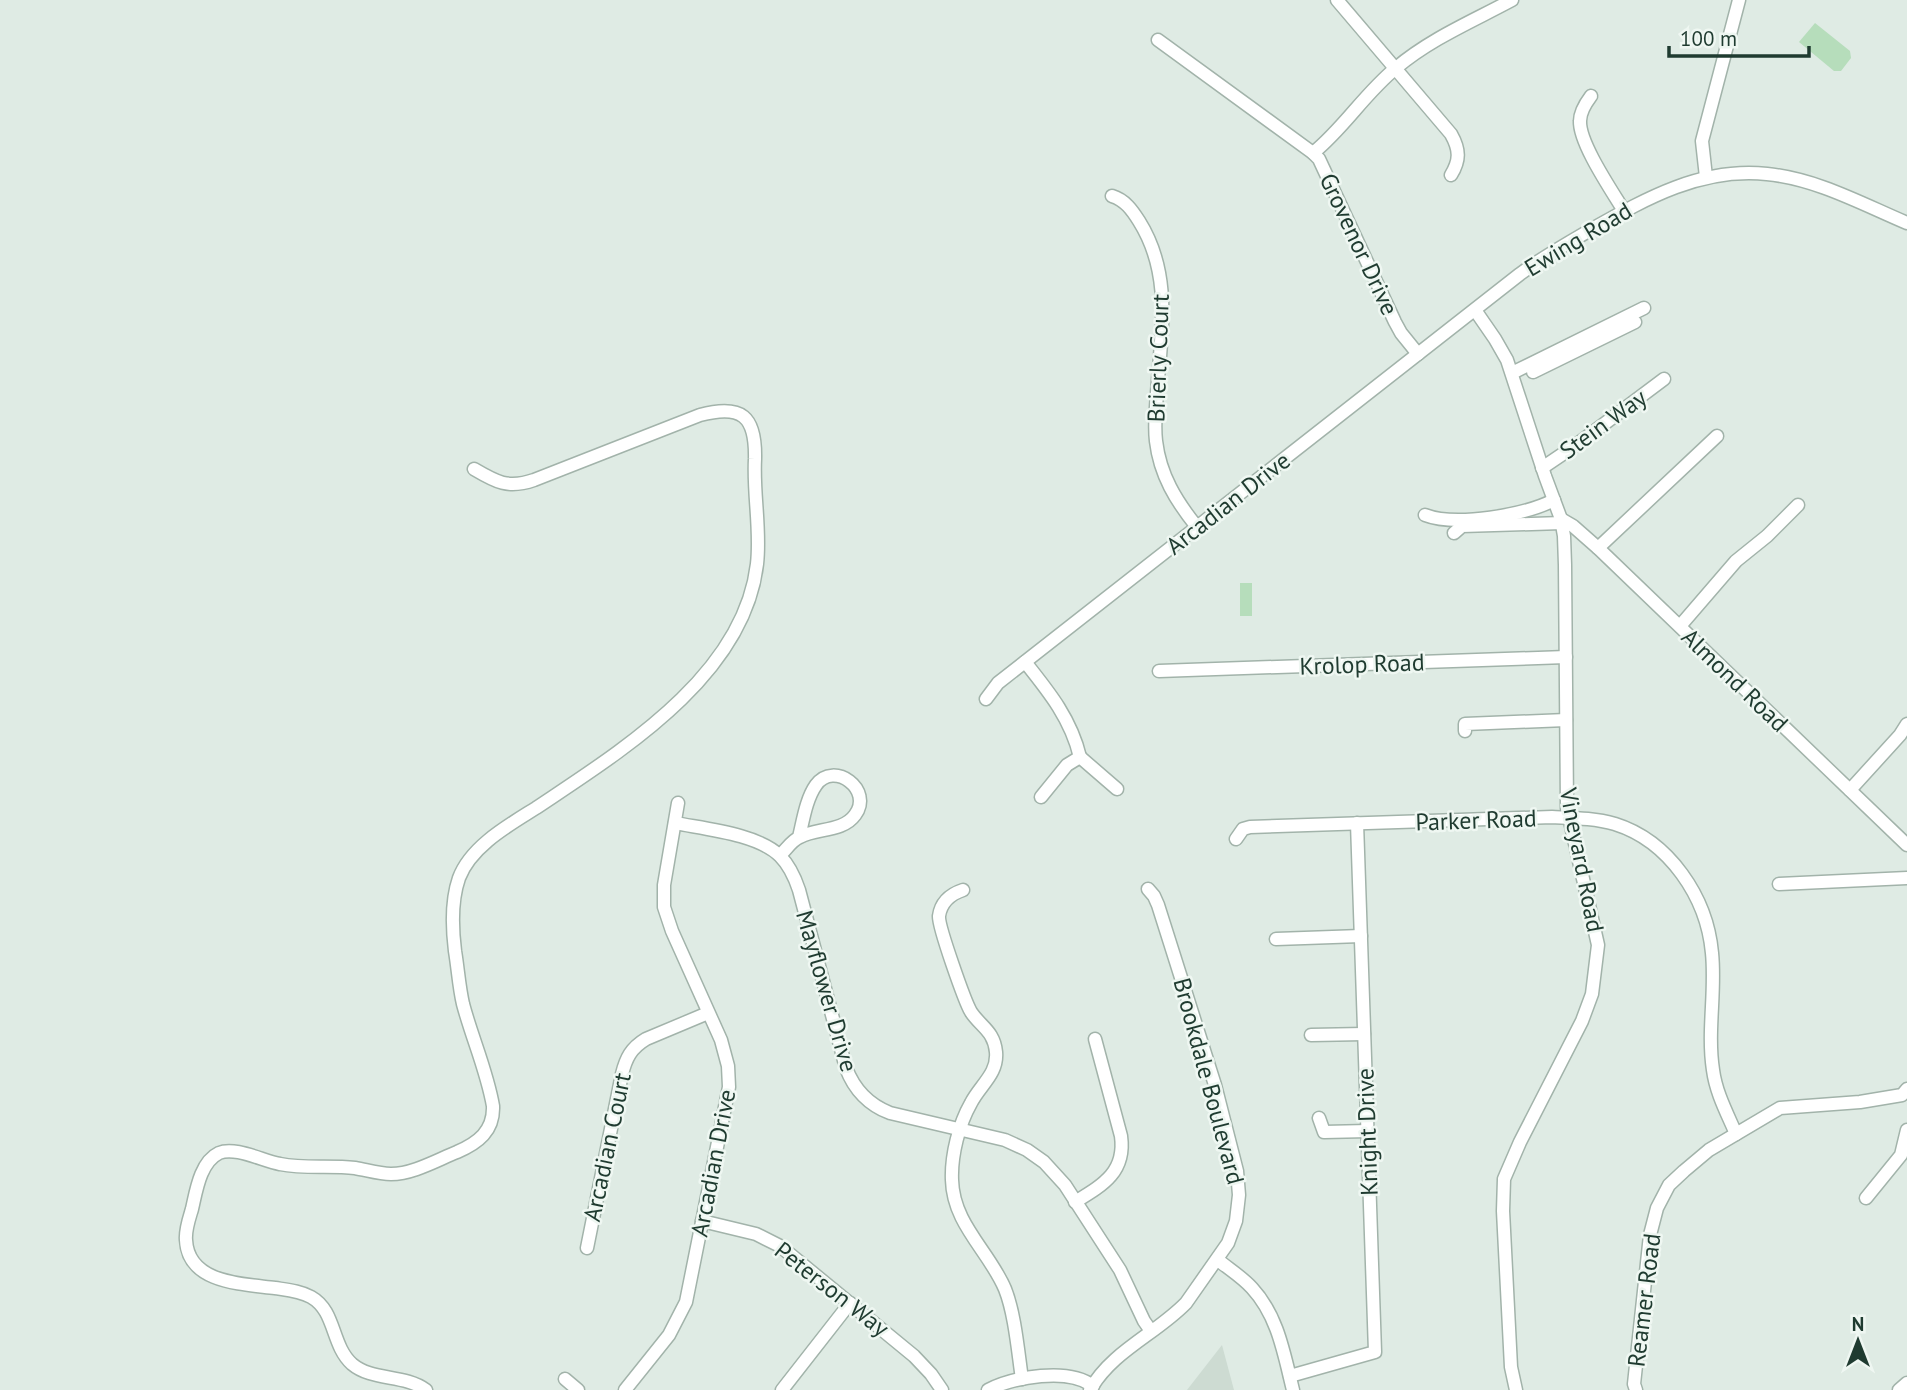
<svg xmlns="http://www.w3.org/2000/svg" width="1907" height="1390" font-family="'PT Sans',sans-serif">
  <style>
    .built { fill: #cddbd2 }
    .green { fill: #b6ddbb }
    .lines { fill: none; stroke-linecap: round; stroke-linejoin: round }
    .minor-casing { stroke: #a2b3aa; stroke-width: 15 }
    .minor { stroke: #fff; stroke-width: 12 }
    .labels { text-anchor: middle; dominant-baseline: central; stroke-width: 5; stroke-linejoin: round; paint-order: stroke }
    .street-label { font-size: 24px; fill: #1f3b30; stroke: #eff7f2 }
  </style>
  <rect width="100%" height="100%" fill="#dfebe4"/>
  <polygon class="built" points="1222,1345 1234,1390 1187,1390"/>
  <g class="green">
    <polygon points="1815,23 1850,51 1851,58 1841,71 1834,71 1799,42"/>
    <rect x="1240" y="583" width="12" height="33"/>
  </g>
  <g class="lines">
    <g class="minor-casing">
      <g id="minor">
        <path d="M1337,0L1451,134C1460,150 1460,160 1451,175"/>
        <polyline points="1158,40 1313,153 1319,159 1395,322 1401,333 1418,354"/>
        <path d="M1591,96C1585,104 1580,112 1580,121C1579,143 1612,191 1624,211"/>
        <path d="M1313,153C1344,128 1365,93 1396,68C1430,39 1473,21 1512,0"/>
        <polyline points="1706,177 1702,141 1739,0"/>
        <path d="M1112,196C1125,200 1132,210 1139,221C1173,275 1161,333 1157,393C1156,409 1154,425 1156,441C1160,475 1176,501 1197,527"/>
        <polyline points="1475,310 1495,339 1507,360 1545,476 1561,519 1564,536 1565,565 1567,808 1598,945 1592,994 1582,1021 1520,1142 1504,1179 1503,1211 1511,1367 1516,1390"/>
        <polyline points="1533,372 1635,322"/>
        <polyline points="1512,373 1644,308"/>
        <polyline points="1542,468 1576,445 1664,379"/>
        <path d="M1425,515C1456,527 1525,515 1554,500"/>
        <polyline points="1561,519 1573,526 1598,548 1907,845"/>
        <polyline points="1454,533 1462,526 1562,523"/>
        <polyline points="1598,548 1717,436"/>
        <polyline points="1680,626 1736,561 1767,536 1798,505"/>
        <path d="M1025,662C1049,692 1071,719 1080,757"/>
        <polyline points="1159,671 1566,657"/>
        <path d="M986,699L998,683L1520,274C1543,257 1568,243 1592,229C1647,198 1702,167 1767,174C1817,179 1862,204 1907,223"/>
        <polyline points="1465,731 1465,724 1566,720"/>
        <polyline points="1080,757 1117,789"/>
        <polyline points="1850,790 1900,735 1907,724"/>
        <polyline points="1041,797 1067,765 1080,757"/>
        <path d="M675,823C705,829 758,834 780,856C789,865 795,878 799,890L846,1068C854,1089 869,1105 890,1113L1005,1140L1027,1150L1044,1162L1065,1185L1120,1270L1144,1321L1151,1331"/>
        <path d="M1236,839L1243,829L1250,827L1552,817C1573,818 1594,818 1615,824C1669,841 1707,897 1712,953C1716,992 1707,1031 1713,1070C1716,1093 1727,1113 1736,1134"/>
        <path d="M780,855C786,850 792,840 800,837C816,828 843,832 855,815C874,790 834,760 816,785C806,799 803,821 799,837"/>
        <polyline points="1779,884 1907,878"/>
        <path d="M963,890C951,894 941,902 939,916C938,926 965,1002 971,1012C981,1027 994,1031 996,1052C998,1074 980,1085 971,1103C959,1124 951,1155 952,1180C953,1224 989,1251 1005,1289C1015,1314 1018,1352 1022,1379"/>
        <polyline points="1276,939 1361,936"/>
        <polyline points="1311,1035 1364,1034"/>
        <polyline points="1319,1118 1324,1132 1368,1131"/>
        <polyline points="1866,1198 1901,1155 1907,1130"/>
        <path d="M1075,1202C1103,1185 1126,1172 1121,1136L1095,1039"/>
        <polyline points="702,1221 756,1234 780,1246 914,1356 931,1374 942,1390"/>
        <path d="M587,1248L622,1074C626,1058 631,1048 646,1039L708,1013"/>
        <path d="M1218,1260C1229,1269 1242,1277 1252,1288C1278,1316 1284,1354 1293,1390"/>
        <polyline points="1290,1376 1375,1352 1357,823"/>
        <polyline points="565,1379 578,1390"/>
        <path d="M426,1390C404,1374 372,1381 352,1364C331,1345 336,1311 311,1297C300,1291 288,1290 275,1288C244,1284 188,1284 186,1240C185,1230 189,1219 192,1209C196,1192 200,1162 219,1153C235,1146 263,1161 280,1164C305,1169 330,1165 355,1168C367,1170 379,1174 391,1174C413,1174 437,1160 457,1152C478,1143 494,1131 493,1106C487,1071 472,1038 463,1004C459,987 458,969 455,951C452,927 451,901 459,878C471,846 509,825 536,808C621,751 744,676 757,564C761,529 753,494 755,459C756,416 742,404 700,415L534,480C508,489 496,482 474,469"/>
        <polyline points="625,1390 669,1335 686,1302 729,1087 728,1066 721,1040 672,931 664,907 664,885 678,803"/>
        <polyline points="782,1390 850,1303"/>
        <path d="M988,1390C1014,1377 1068,1367 1093,1386"/>
        <path d="M1090,1390C1112,1351 1156,1334 1186,1303L1228,1243L1236,1221L1239,1195L1237,1171L1215,1085L1158,905L1154,896L1148,889"/>
        <polyline points="1636,1390 1634,1384 1650,1235 1657,1208 1669,1185 1684,1171 1709,1150 1780,1108 1860,1102 1902,1095 1907,1089"/>
        <polyline points="1899,1390 1907,1383"/>
      </g>
    </g>
    <use href="#minor" class="minor"/>
  </g>
  <g class="labels">
    <g class="street-label">
      <text transform="translate(1578 239) rotate(-31)">Ewing Road</text>
      <text transform="translate(1359 244) rotate(65)">Grovenor Drive</text>
      <text transform="translate(1158 358) rotate(-88)">Brierly Court</text>
      <text transform="translate(1603 424) rotate(-36)">Stein Way</text>
      <text transform="translate(1228 503) rotate(-38)">Arcadian Drive</text>
      <text transform="translate(1362 664) rotate(-2)">Krolop Road</text>
      <text transform="translate(1735 680) rotate(44)">Almond Road</text>
      <text transform="translate(1476 820) rotate(-2)">Parker Road</text>
      <text transform="translate(1582 860) rotate(79)">Vineyard Road</text>
      <text transform="translate(827 991) rotate(74)">Mayflower Drive</text>
      <text transform="translate(1209 1081) rotate(75)">Brookdale Boulevard</text>
      <text transform="translate(1367 1132) rotate(-92)">Knight Drive</text>
      <text transform="translate(607 1147) rotate(-78)">Arcadian Court</text>
      <text transform="translate(713 1163) rotate(-79)">Arcadian Drive</text>
      <text transform="translate(832 1289) rotate(38)">Peterson Way</text>
      <text transform="translate(1644 1300) rotate(-83)">Reamer Road</text>
    </g>
  </g>
  <g transform="translate(1858 1341)" stroke="#eff7f2" stroke-width="5" paint-order="stroke">
  <path d="M0-5L12 26L0 18L-12 26Z" fill="#1f3b30"/>
  <text y="-10" font-size="19" font-weight="bold" text-anchor="middle" fill="#1f3b30">N</text>
  </g>
  <path d="M1669 46v10h140v-10" fill="none" stroke="#1f3b30" stroke-width="3.5"/>
  <text x="1680" y="46" font-size="21" fill="#1f3b30" stroke="#eff7f2" stroke-width="5" paint-order="stroke">100 m</text>
</svg>
